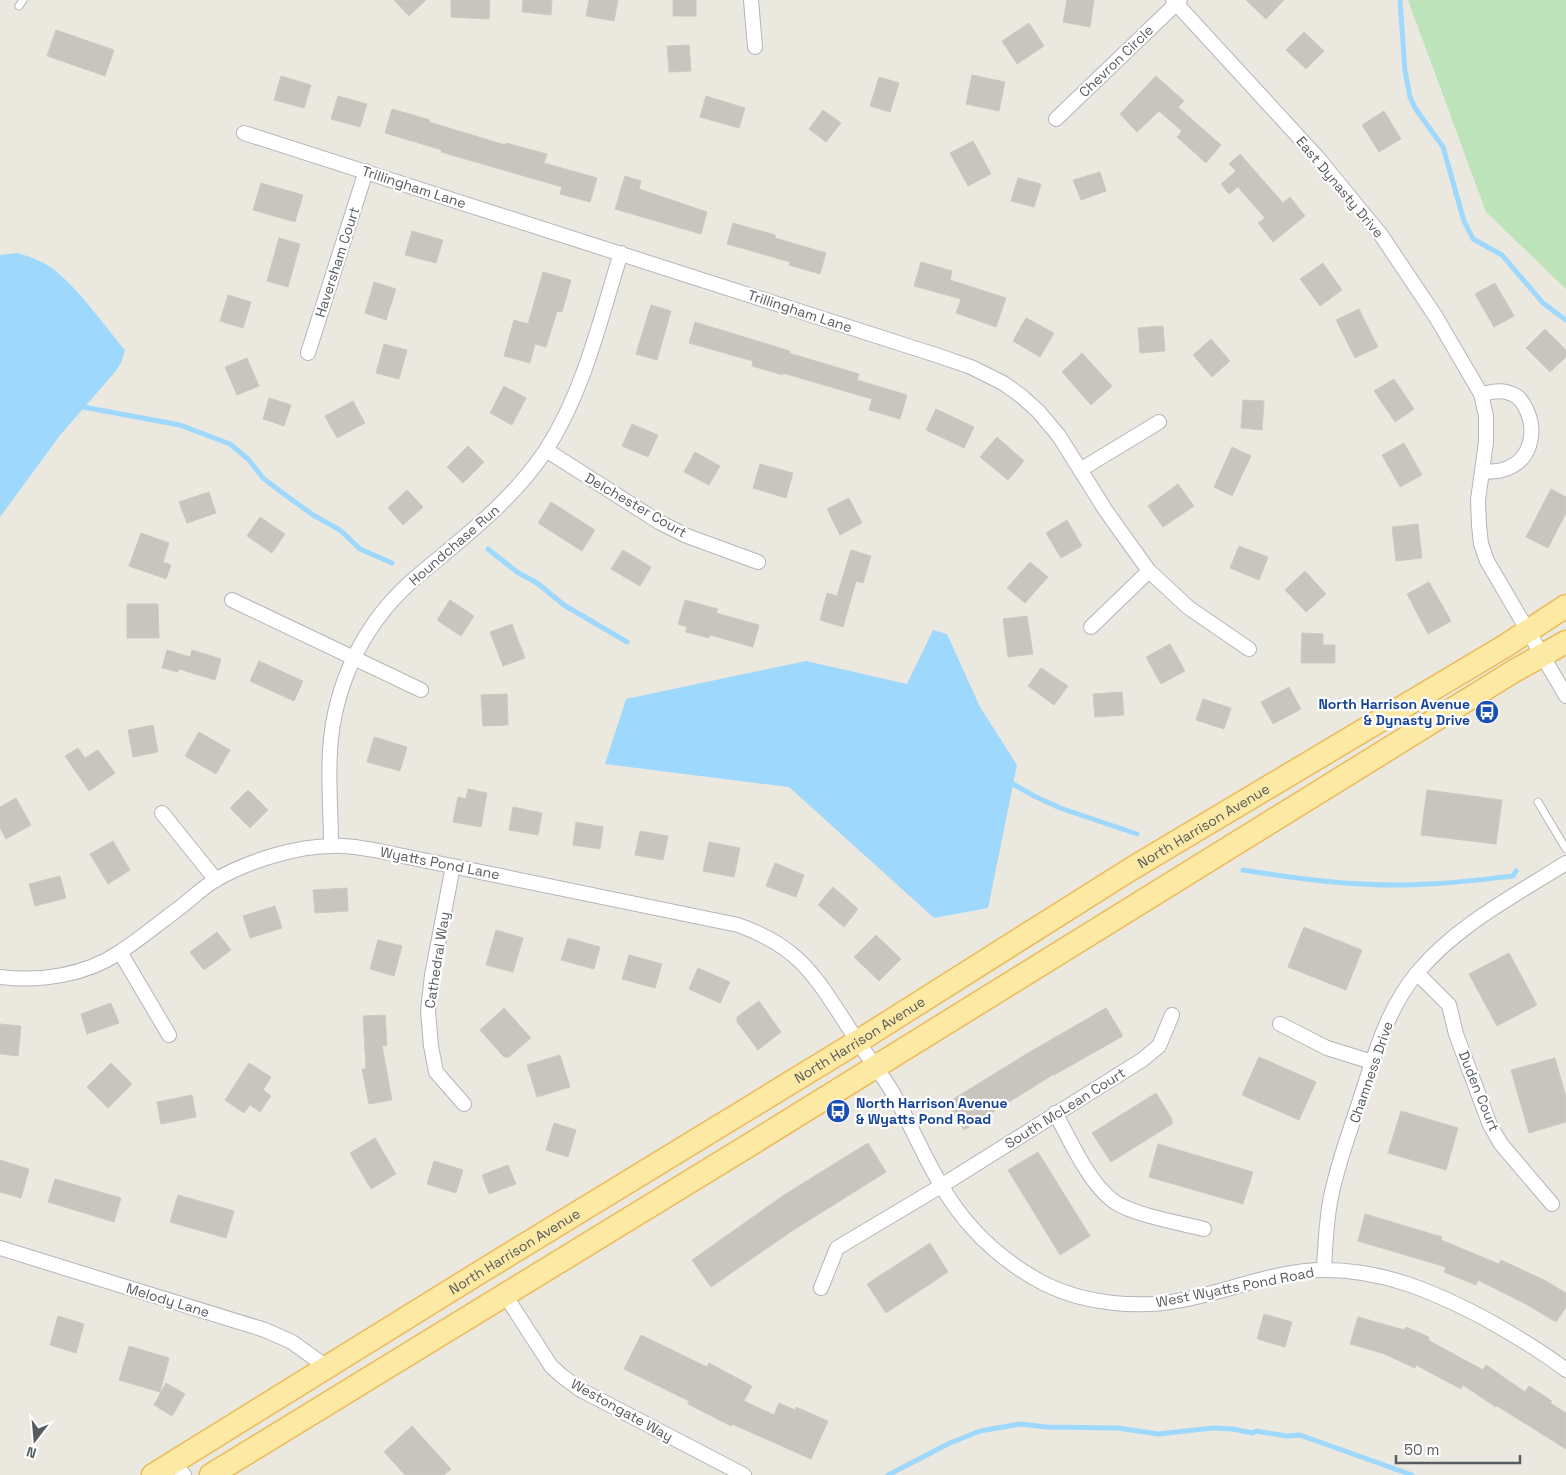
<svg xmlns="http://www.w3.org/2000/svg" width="1566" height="1475" font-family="'Space Grotesk',sans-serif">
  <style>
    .green { fill: #bde3bb }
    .water { fill: #9ed8fc }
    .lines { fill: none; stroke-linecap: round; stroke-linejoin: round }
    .stream { stroke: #9ed8fc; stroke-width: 5 }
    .building { fill: #c8c4be; stroke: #cfc9be }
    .lane-casing { stroke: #b2b6ba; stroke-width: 9 }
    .street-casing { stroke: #b2b6ba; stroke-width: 16 }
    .primary-casing { stroke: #ecba56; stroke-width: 25 }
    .lane { stroke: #fff; stroke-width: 7 }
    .street { stroke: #fff; stroke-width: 14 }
    .primary { stroke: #fce9a3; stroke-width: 22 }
    .labels { text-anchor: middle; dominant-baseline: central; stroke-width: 4.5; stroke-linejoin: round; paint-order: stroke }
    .street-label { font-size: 14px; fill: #585c60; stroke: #fff }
    .transit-label { font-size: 14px; font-weight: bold; fill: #164399; stroke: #fff; text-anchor: end }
  </style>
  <rect width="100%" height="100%" fill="#ebe8df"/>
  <polygon class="green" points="1408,0 1566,0 1566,289 1486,212"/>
  <g class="water">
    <path d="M18,253C30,257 43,261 53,269C79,289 103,324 125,350L121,363L115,372L61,434L0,517V255Z"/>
    <polygon points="933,630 947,634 980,707 1017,765 988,908 934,918 789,787 605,764 626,699 806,661 907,684"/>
  </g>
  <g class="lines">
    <g class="stream">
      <polyline points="1400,0 1405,71 1410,97 1415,108 1443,147 1464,221 1473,239 1502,255 1543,303 1566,320"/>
      <polyline points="79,402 83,407 180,425 230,444 248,459 264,479 284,494 313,515 340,530 360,549 392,563"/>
      <polyline points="488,549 517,572 537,583 564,605 627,642"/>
      <polyline points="1008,781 1034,796 1060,808 1137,834"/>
      <path d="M1243,870C1304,880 1367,888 1429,884C1457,883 1485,879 1513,876L1516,871"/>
      <polyline points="888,1475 950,1443 980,1431 1020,1424 1047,1427 1118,1428 1158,1434 1213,1428 1233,1429 1253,1433 1256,1431 1286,1436 1300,1435 1412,1475"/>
    </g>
  </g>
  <g class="building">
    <polygon points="394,0 426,0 409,16"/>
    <polygon points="451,0 490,0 489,19 451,17"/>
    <polygon points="523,0 552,0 551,15 522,12"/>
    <polygon points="589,0 618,0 614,21 586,16"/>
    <rect x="673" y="0" width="23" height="16"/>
    <polygon points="1067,0 1094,0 1090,27 1063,22"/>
    <polygon points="1246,0 1284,0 1266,19"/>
    <polygon points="1029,23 1044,46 1017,64 1002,41"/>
    <polygon points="56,30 114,50 105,76 47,56"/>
    <polygon points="1304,32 1324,51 1306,69 1286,50"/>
    <polygon points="689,45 691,71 669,72 667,46"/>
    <polygon points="972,75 1005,82 999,111 966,104"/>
    <polygon points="281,76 311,85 304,108 274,100"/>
    <polygon points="1156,76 1184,101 1178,107 1221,145 1206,163 1177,137 1182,131 1159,111 1137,132 1120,114"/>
    <polygon points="879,77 899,83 890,112 870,106"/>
    <polygon points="338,96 367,104 360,127 331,119"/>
    <polygon points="706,96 745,108 739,128 700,117"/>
    <polygon points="392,109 430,120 429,122 505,145 506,143 547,154 544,163 597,178 590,202 560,194 562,187 441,152 442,150 385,133"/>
    <polygon points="823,110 841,123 826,142 809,129"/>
    <polygon points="1384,111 1401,139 1379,152 1362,125"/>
    <polygon points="973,141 991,174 968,186 950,153"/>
    <polygon points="1240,154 1283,203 1290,197 1305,216 1273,242 1258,223 1265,218 1238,187 1229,194 1221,184 1236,171 1229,164"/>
    <polygon points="1100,172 1106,191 1081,200 1073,180"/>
    <polygon points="625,176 641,181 639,189 707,212 701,234 615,209"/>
    <polygon points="1018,178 1041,184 1034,207 1011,201"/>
    <polygon points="261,183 303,195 295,222 253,210"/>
    <polygon points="733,223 775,235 775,238 826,253 820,274 789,265 790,262 727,244"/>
    <polygon points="412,231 443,240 436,263 405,255"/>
    <polygon points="279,238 300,244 288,287 267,281"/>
    <polygon points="921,262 952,271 950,280 1006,298 996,327 956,313 961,299 914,286"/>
    <polygon points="1323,263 1342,290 1320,306 1300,279"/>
    <polygon points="543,272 571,280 562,312 557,311 546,347 535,344 530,363 504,356 514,320 528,324"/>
    <polygon points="374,282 396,289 386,320 365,313"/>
    <polygon points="1495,283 1514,316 1494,327 1475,294"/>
    <polygon points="228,295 251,302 243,328 220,321"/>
    <polygon points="651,305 671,311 657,360 636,354"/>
    <polygon points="1359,309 1378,347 1355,358 1336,320"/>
    <polygon points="1026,318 1054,333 1040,357 1013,341"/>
    <polygon points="695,322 790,351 789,353 859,374 857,380 907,395 900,419 869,410 872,399 783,373 783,375 752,366 753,361 689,343"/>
    <polygon points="1163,326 1165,351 1140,353 1138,328"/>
    <polygon points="1545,329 1566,350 1566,357 1550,372 1526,348"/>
    <polygon points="1211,339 1230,361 1212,377 1193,355"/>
    <polygon points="384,344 407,350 399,379 376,373"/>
    <polygon points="1082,353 1112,386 1091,405 1062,372"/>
    <polygon points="247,358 259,386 237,395 225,367"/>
    <polygon points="1394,379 1414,409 1395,422 1374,391"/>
    <polygon points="504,386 526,398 512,425 490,413"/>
    <polygon points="269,398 291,405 284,426 263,419"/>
    <polygon points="1243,400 1264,401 1262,430 1241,428"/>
    <polygon points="353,401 365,423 337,438 325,416"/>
    <polygon points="936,409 974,427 964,448 926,430"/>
    <polygon points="632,424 658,435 648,457 622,446"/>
    <polygon points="997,437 1024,461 1008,480 980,457"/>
    <polygon points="1404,443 1422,475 1400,487 1382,455"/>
    <polygon points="468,446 484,462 463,483 447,467"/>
    <polygon points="1232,447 1251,456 1232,496 1214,487"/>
    <polygon points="695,452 720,466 709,485 684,472"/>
    <polygon points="760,464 793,473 786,498 753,488"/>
    <polygon points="1178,484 1194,506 1163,527 1148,506"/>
    <polygon points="1551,489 1566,497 1566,513 1548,548 1526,537"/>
    <polygon points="407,490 423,507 403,525 388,508"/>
    <polygon points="209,492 216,513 187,523 179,502"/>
    <polygon points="849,498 862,523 840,535 827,509"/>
    <polygon points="551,502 595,530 582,551 538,523"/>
    <polygon points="260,517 285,534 272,553 247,536"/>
    <polygon points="1067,520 1082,546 1061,558 1046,533"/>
    <polygon points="1418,524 1422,558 1396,561 1392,527"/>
    <polygon points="141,533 169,543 163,562 171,565 166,579 129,566"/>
    <polygon points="1239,546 1268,557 1259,580 1230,568"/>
    <polygon points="623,550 651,567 640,586 611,569"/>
    <polygon points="851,550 871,556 863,583 856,581 843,627 820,620 827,593 837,596"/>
    <polygon points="1030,562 1048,577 1025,603 1007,588"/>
    <polygon points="1305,571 1326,594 1306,612 1285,590"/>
    <polygon points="1429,582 1451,621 1428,634 1407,594"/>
    <polygon points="450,600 474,616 461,636 437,620"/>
    <polygon points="685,600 718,609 716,613 759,625 753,647 710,635 709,638 686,632 687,627 678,624"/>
    <polygon points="127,604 158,604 159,638 127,638"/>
    <polygon points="1027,616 1033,654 1008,657 1003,619"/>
    <polygon points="512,624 525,658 503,666 490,632"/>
    <polygon points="1302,633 1323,634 1323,645 1335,645 1335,663 1301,663"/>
    <polygon points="1170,644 1185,671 1161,684 1146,657"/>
    <polygon points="167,650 190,657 192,650 221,659 215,680 179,669 178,672 162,668"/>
    <polygon points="259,661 303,681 294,701 250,681"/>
    <polygon points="1041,668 1068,686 1054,705 1028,686"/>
    <polygon points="1289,687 1301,709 1273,724 1261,702"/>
    <polygon points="1122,692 1124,715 1095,717 1093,694"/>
    <polygon points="507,694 508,725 483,726 481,695"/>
    <polygon points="1203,699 1231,708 1224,729 1196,720"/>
    <polygon points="153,725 158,752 133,757 128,730"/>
    <polygon points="199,732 230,750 216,774 185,756"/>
    <polygon points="374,737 407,747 400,771 367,762"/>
    <polygon points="78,748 85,758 98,750 115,773 89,791 65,756"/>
    <polygon points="468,789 487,793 481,827 453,822 458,797 466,799"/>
    <polygon points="248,790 268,810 250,828 230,808"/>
    <polygon points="1427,790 1502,800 1496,844 1421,835"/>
    <polygon points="16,798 31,825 6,839 0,828 0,807"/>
    <polygon points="513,807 542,813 538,835 509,830"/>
    <polygon points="576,822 603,827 600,849 573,845"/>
    <polygon points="640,831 668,836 663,860 635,855"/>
    <polygon points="113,841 130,870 108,884 90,854"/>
    <polygon points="709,842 740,848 734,877 703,871"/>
    <polygon points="775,863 804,875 796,897 766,886"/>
    <polygon points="60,876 66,898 35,906 29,884"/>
    <polygon points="833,887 858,909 844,927 818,905"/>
    <polygon points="347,888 348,911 315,913 313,890"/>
    <polygon points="275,906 282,928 250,938 243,916"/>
    <polygon points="1304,927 1362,950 1346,990 1288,967"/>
    <polygon points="496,930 523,938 513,972 486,965"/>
    <polygon points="217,932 231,950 204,970 190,952"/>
    <polygon points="876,935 901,959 879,981 854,957"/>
    <polygon points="568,938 600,947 594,969 561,960"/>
    <polygon points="378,940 402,946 394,976 370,969"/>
    <polygon points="1509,953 1537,1005 1497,1026 1469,974"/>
    <polygon points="629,955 662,964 655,988 622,979"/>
    <polygon points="698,968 730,982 720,1003 689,989"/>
    <polygon points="759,1001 781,1032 758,1050 737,1022 737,1017"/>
    <polygon points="111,1003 119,1023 87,1034 81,1014"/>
    <polygon points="504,1008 531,1038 509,1057 504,1057 480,1030"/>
    <polygon points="1106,1008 1123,1036 1054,1075 1054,1074 964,1130 947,1103 1028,1053"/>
    <polygon points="385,1015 387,1045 382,1046 392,1100 369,1104 362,1069 366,1069 363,1016"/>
    <polygon points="0,1024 21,1026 18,1056 0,1054"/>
    <polygon points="560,1055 570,1087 537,1097 527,1065"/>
    <polygon points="1259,1057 1316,1082 1299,1120 1242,1095"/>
    <polygon points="1555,1058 1566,1097 1566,1122 1529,1133 1511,1070"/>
    <polygon points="111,1063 132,1084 108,1108 87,1087"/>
    <polygon points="249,1063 271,1077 263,1090 271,1096 260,1112 250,1105 244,1113 225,1100"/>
    <polygon points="1156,1093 1172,1119 1172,1124 1111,1162 1092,1133"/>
    <polygon points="192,1095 196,1117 161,1124 157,1102"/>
    <polygon points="1401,1111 1458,1128 1446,1170 1388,1153"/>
    <polygon points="554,1123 576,1130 568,1157 546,1150"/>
    <polygon points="375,1138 396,1174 371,1189 350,1153"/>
    <polygon points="868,1143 886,1172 792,1231 711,1287 692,1260 784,1195"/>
    <polygon points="1158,1144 1253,1172 1243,1204 1149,1177"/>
    <polygon points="1038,1152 1090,1236 1060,1255 1008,1170"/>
    <polygon points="0,1160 29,1169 21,1198 0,1192"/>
    <polygon points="434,1161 463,1170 456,1193 427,1184"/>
    <polygon points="508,1165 516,1184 489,1194 482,1175"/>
    <polygon points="55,1179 121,1198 114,1222 48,1202"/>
    <polygon points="178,1195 234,1211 226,1238 170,1222"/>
    <polygon points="1365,1214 1442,1237 1441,1240 1499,1264 1501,1260 1544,1280 1566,1293 1566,1307 1556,1322 1524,1303 1478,1280 1476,1285 1444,1272 1446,1267 1358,1241"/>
    <polygon points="930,1243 948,1272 886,1313 867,1284"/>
    <polygon points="1264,1314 1292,1322 1285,1347 1257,1339"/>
    <polygon points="58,1316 84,1324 76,1353 50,1345"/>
    <polygon points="1358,1317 1404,1330 1406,1327 1429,1337 1428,1340 1483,1370 1486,1365 1525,1392 1529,1386 1552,1401 1550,1403 1566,1413 1566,1449 1497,1406 1496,1407 1463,1385 1461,1389 1416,1365 1415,1368 1382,1353 1350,1344"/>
    <polygon points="641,1335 707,1367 709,1363 752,1386 744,1401 774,1415 779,1403 795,1410 796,1407 828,1421 811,1459 732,1424 731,1426 688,1404 689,1401 624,1369"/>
    <polygon points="129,1346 169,1358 160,1392 119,1380"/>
    <polygon points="166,1383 185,1394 172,1416 154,1405"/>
    <polygon points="412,1426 451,1469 444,1475 405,1475 384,1452"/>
  </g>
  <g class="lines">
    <g class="lane-casing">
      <g id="lane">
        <polyline points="19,6 23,0"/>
        <polyline points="1538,802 1566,849"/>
      </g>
    </g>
    <g class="street-casing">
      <g id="street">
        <polyline points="751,0 755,47"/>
        <polyline points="1173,0 1318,158 1381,235 1436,317 1481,394 1486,416 1486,442 1478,500 1479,525 1481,544 1487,561 1566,696"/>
        <polyline points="1056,119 1180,0"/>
        <polyline points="244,133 939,356 971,367 1003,383 1020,395 1038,411 1059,436 1106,511 1149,571 1189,608 1249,649"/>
        <polyline points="308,353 366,171"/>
        <path d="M1481,394C1492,392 1501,389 1512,394C1519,396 1524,404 1527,411C1537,434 1530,463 1502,470C1497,472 1489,471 1483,472"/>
        <polyline points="546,450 659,522 687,536 758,562"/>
        <polyline points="1080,470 1159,422"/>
        <polyline points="232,600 421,690"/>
        <polyline points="1091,627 1149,571"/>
        <polyline points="162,813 216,880"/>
        <path d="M331,845C331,814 328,782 330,751C334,682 366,618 420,574C465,536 512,501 546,450C584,391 600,320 621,253"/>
        <polyline points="453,866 432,975 428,1011 431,1046 436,1072 464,1104"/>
        <polyline points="120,952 169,1035"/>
        <polyline points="1417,973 1449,1005 1456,1034 1469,1069 1490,1125 1501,1144 1552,1204"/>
        <path d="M0,977C41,982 86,975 120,952C140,939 159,923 178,909C191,899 203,887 217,879C249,861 296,846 333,846C347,845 360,848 374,850L738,925C800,947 815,976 849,1028C862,1050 880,1071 893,1093C910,1123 923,1155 941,1185C966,1228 1001,1261 1045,1284C1085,1304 1139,1309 1182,1300C1230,1291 1276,1270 1325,1270C1383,1270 1432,1291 1482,1317C1511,1333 1540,1350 1566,1370"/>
        <polyline points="1280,1024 1327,1048 1372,1062"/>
        <path d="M1055,1113C1071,1141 1087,1180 1112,1200C1129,1214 1180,1223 1204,1229"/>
        <polyline points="0,1248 265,1330 292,1342 328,1368"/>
        <path d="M1324,1270C1325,1247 1326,1225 1330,1202C1336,1168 1349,1134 1360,1100C1374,1056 1387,1009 1417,973C1457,925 1514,896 1566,863"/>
        <polyline points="821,1288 837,1248 941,1186 1142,1060 1159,1046 1172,1015"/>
        <polyline points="505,1295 551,1366 562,1376 581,1390 627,1414 744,1475"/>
        <polyline points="173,1462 184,1475"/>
      </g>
    </g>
    <g class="primary-casing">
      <g id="primary">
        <path id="s1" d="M153,1475L482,1271L857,1042L1131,869L1505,646L1566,606"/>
        <polyline points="211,1475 751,1144 1514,671 1566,642"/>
      </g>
    </g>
    <use href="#lane" class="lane"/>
    <use href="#street" class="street"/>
    <use href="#primary" class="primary"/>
  </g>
  <defs>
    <g id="bus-disc" transform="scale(1.25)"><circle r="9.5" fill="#1a4fb4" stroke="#fff"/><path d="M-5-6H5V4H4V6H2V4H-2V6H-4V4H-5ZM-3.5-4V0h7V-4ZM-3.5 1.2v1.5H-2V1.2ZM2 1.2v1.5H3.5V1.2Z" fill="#fff"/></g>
  </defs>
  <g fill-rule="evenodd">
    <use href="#bus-disc" x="1487" y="712"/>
    <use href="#bus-disc" x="838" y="1111"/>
  </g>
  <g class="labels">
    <g class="street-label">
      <text transform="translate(1116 61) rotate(-44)">Chevron Circle</text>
      <text transform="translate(414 187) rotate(18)">Trillingham Lane</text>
      <text transform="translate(1340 187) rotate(50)">East Dynasty Drive</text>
      <text transform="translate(337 262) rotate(-72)">Haversham Court</text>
      <text transform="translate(800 311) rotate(18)">Trillingham Lane</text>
      <text transform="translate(636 505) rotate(30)">Delchester Court</text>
      <text transform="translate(454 545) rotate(-41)">Houndchase Run</text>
      <text stroke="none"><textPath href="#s1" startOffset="1235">North Harrison Avenue</textPath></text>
      <text transform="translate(440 863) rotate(11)">Wyatts Pond Lane</text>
      <text transform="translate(437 960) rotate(-81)">Cathedral Way</text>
      <text stroke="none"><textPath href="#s1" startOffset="830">North Harrison Avenue</textPath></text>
      <text transform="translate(1371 1072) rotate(-71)">Chamness Drive</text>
      <text transform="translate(1479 1091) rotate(68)">Duden Court</text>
      <text transform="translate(1065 1108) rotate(-32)">South McLean Court</text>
      <text stroke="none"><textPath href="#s1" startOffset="425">North Harrison Avenue</textPath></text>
      <text transform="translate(1235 1287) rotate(-11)">West Wyatts Pond Road</text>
      <text transform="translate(168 1300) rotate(17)">Melody Lane</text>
      <text transform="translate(622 1410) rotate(29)">Westongate Way</text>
    </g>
    <g class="transit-label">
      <text x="1470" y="704">North Harrison Avenue<tspan x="1470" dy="16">&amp; Dynasty Drive</tspan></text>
      <text x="856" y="1103" text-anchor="start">North Harrison Avenue<tspan x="856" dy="16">&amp; Wyatts Pond Road</tspan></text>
    </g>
  </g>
  <g transform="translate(35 1440) rotate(196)" stroke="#ffffff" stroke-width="4" paint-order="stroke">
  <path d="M0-4L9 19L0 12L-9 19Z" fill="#585c60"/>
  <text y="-8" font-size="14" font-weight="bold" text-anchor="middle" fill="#585c60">N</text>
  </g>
  <path d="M1396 1455v8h124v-8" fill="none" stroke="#585c60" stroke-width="2.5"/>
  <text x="1404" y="1455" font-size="15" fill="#585c60" stroke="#ffffff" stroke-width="4" paint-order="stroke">50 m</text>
</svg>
